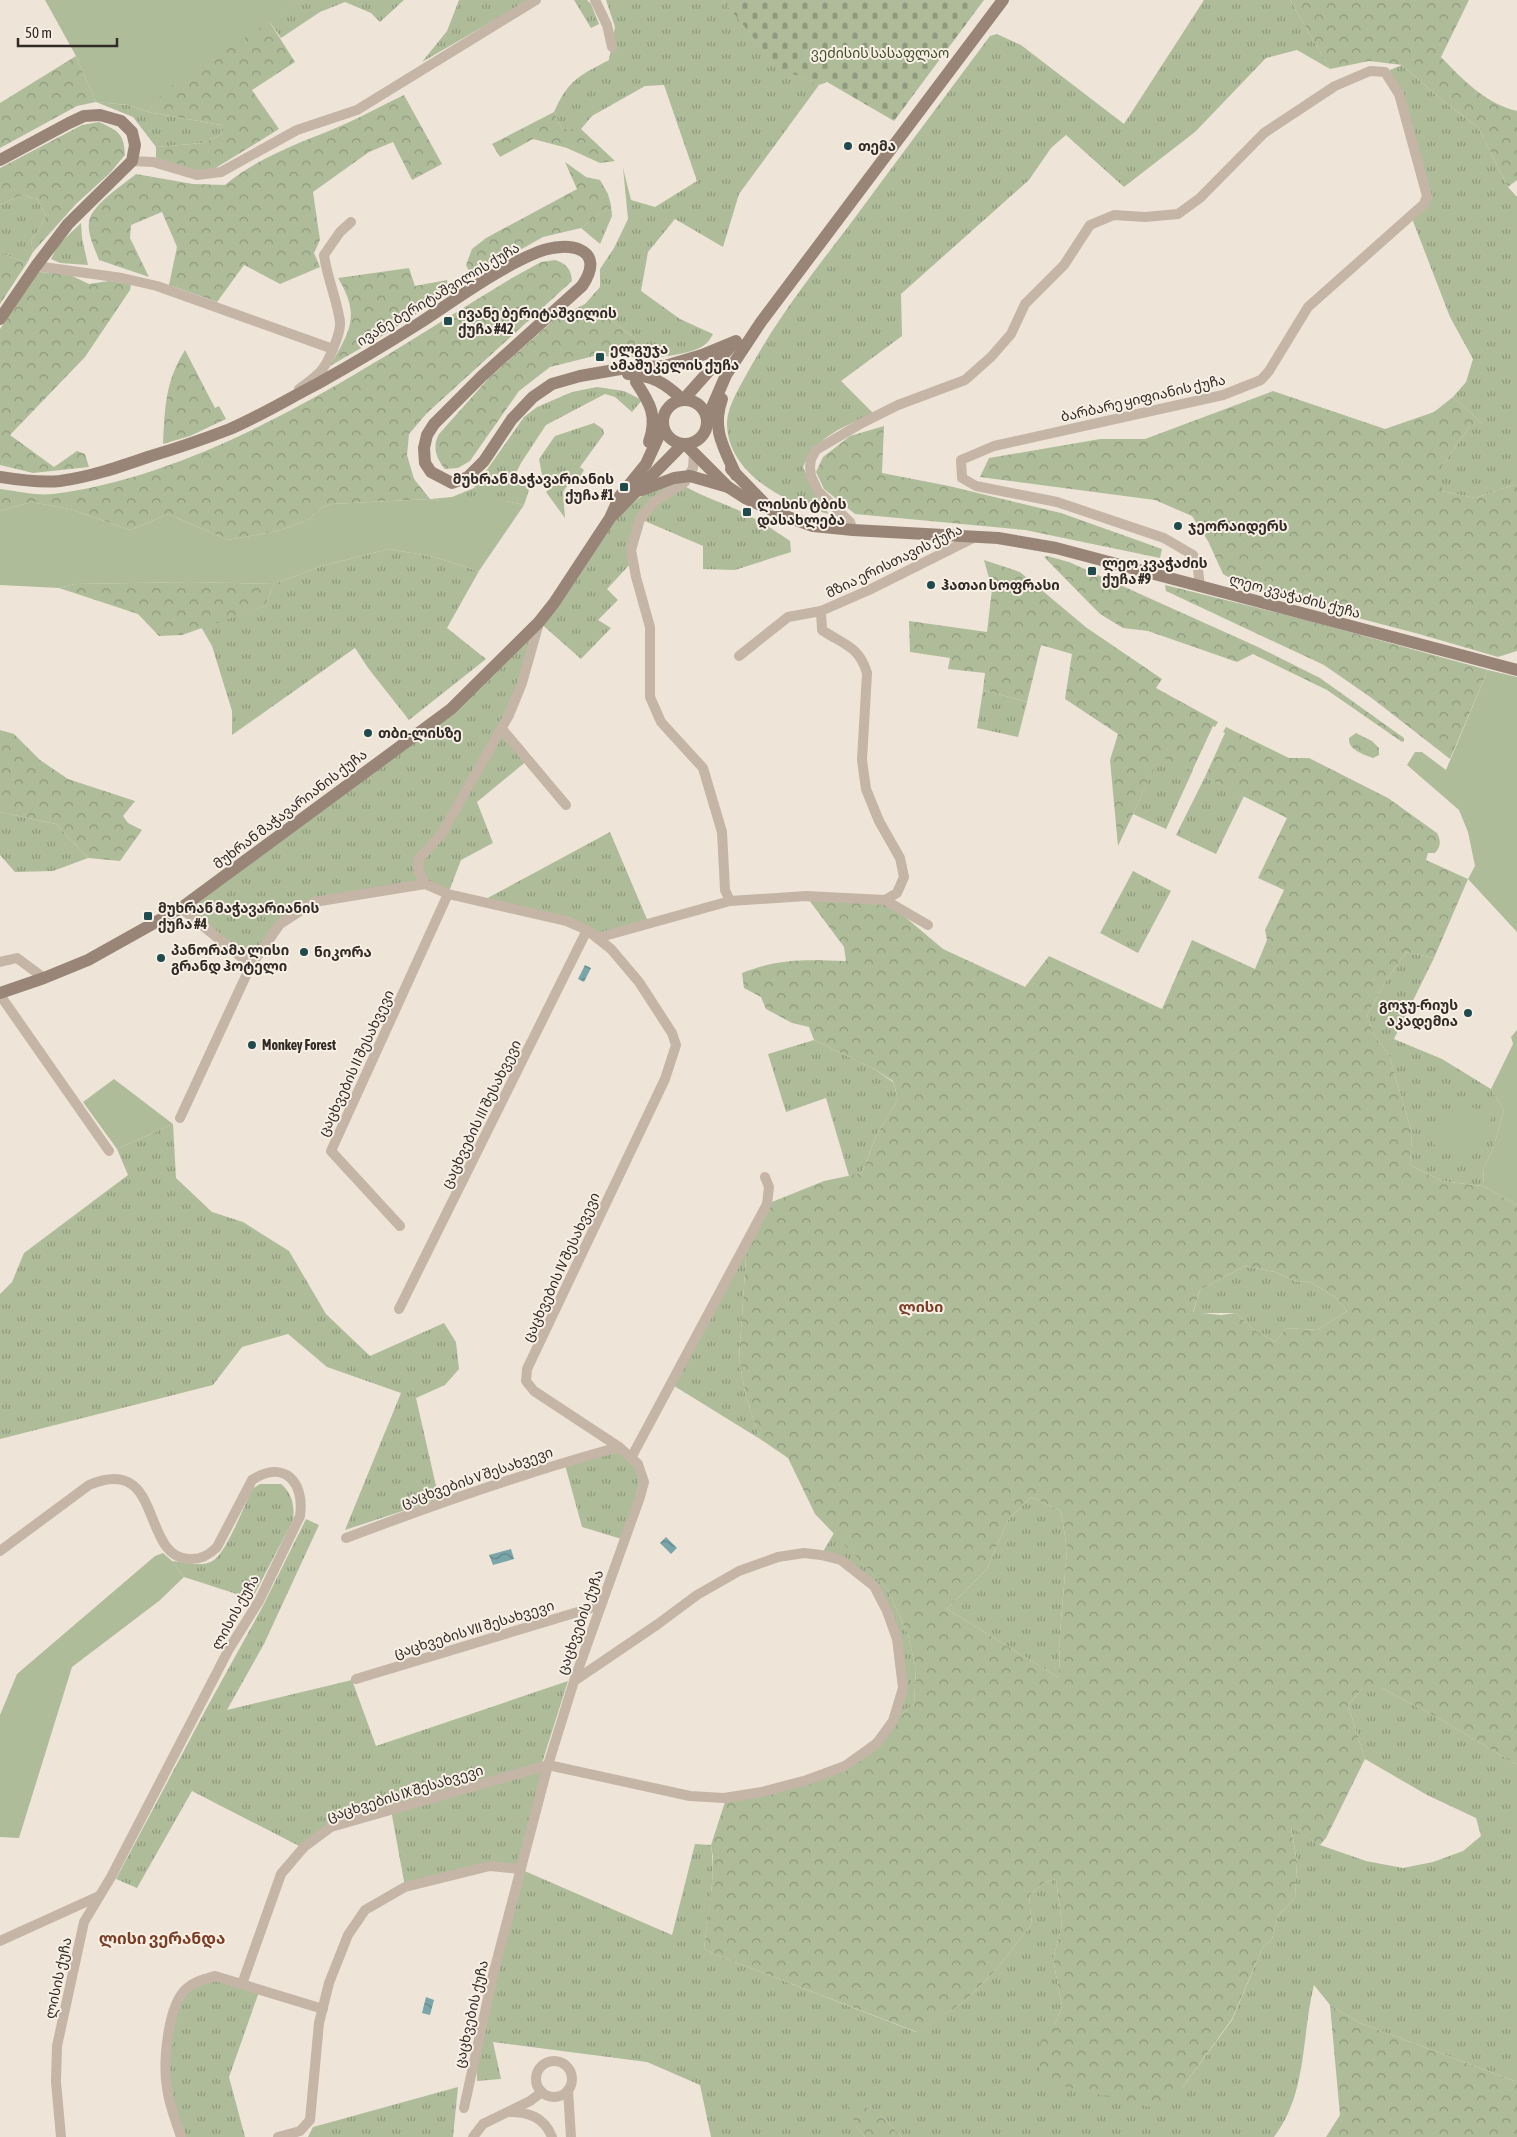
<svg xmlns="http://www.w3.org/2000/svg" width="1517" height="2137" font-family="'Asap Condensed','Noto Sans Georgian',sans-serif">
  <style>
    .grass { fill: url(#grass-tufts) }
    .forest { fill: url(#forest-crowns); fill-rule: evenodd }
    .cemetery { fill: url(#cemetery-stones) }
    .green { fill: #afbc9a }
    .water { fill: url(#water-waves) }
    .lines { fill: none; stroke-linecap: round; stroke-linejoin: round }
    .minor { stroke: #c5b5a6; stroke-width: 10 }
    .secondary { stroke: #988577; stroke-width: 12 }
    .poi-dot { fill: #1f4b4f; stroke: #f7efe4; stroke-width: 2 }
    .labels { text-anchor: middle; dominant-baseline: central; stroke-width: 4; stroke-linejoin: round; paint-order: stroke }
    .park-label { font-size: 14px; fill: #404e2c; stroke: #f7efe4 }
    .poi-label { font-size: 14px; font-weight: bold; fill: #322a26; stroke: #f7efe4; text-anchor: start }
    .street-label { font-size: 14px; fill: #322a26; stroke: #f7efe4 }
    .neighbourhood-label { font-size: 15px; font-weight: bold; fill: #7a3d26; stroke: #f7efe4 }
    .quarter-label { font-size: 16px; font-weight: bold; fill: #7a3d26; stroke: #f7efe4 }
  </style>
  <defs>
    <pattern id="grass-tufts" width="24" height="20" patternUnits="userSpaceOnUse" patternTransform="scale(1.25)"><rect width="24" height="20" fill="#afbc9a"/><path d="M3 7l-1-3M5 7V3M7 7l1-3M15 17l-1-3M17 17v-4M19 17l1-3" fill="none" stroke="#8f997d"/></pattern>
    <pattern id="forest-crowns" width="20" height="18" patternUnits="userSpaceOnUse" patternTransform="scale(1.25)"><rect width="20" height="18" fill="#afbc9a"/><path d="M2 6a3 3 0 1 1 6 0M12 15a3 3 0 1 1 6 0" fill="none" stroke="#8f997d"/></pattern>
    <pattern id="cemetery-stones" width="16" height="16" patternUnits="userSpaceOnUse" patternTransform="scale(1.25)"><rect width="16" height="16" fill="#afbc9a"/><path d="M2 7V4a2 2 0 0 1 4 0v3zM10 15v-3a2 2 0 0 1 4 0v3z" fill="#8f997d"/></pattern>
    <pattern id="water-waves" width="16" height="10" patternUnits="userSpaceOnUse" patternTransform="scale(1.25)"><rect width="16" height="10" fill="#7aa5a9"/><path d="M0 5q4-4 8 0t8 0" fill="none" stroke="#658789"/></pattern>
  </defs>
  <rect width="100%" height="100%" fill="#eee5d8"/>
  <g class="grass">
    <polygon points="303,0 404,0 380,22 371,13 345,2 320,12 281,38 269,21"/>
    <polygon points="459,0 529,0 422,62 447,31"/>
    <polygon points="574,0 587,0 591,4 599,24 591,28"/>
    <path d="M606,0H723L777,66L819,85L739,194L723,247L675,219L648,252L641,291L680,319L713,334C711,338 707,344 703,346C689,355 652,359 636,357L635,338L609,319H555L585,304L600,287V269L614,248L628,219L623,168L631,200L655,207L697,181L664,85L645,86L592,116L581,129H562L554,112C569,79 579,76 609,60L615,27Z"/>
    <path d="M1204,0H1290L1330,69L1297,50L1266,58L1195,132L1124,187L1066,135L1051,148L1029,180L901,294L902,336L841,381L874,414C843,427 818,435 803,467L814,492L829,514C786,504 726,473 727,422C728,406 738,390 745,377C774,323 811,275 848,227C895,163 943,99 990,36L997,34L1021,45L1124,124Z"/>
    <polygon points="1402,65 1444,102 1478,127 1508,187 1517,197 1517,484 1475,498 1442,491 1442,466 1470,426 1483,424 1453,397 1466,382 1473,359 1450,317 1411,216 1424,204 1399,95 1385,72"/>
    <polygon points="96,102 128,105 148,112 221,125 222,134 203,143 156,147 133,117"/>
    <polygon points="21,195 38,199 46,216 41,227 31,240 33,252 27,263 6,255 0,255 0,205"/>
    <polygon points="611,205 612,216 600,244 581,228"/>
    <polygon points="81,223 82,238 88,265 60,263 51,259 58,245"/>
    <polygon points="597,387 624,391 642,400 632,412 615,397 605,394 546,425 521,463 516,473 529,490 524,505 506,501 440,501 430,499 452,497 474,488 524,417 537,407 572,392"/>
    <polygon points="594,423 603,429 604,434 580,467 584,470 579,479 574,476 563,492 565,518 546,492 554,485 545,475 542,475 539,459 555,436"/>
    <path d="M676,481C696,494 718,501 740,511C757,519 774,530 790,541L791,552L735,570L703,569V546L640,519L633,561L607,589L618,600L598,620L611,628L581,659L539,622L502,729L528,760L477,802L493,843L461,860L448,894L425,884L314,902L280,924L251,965L181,908L451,709L539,622L614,520L646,492Z"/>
    <polygon points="389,549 434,557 479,571 447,628 486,659 409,720 368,668 355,648 232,735 232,711 212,646 201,627 265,606 274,584 322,566"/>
    <polygon points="983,690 1027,702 1018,737 977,728"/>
    <polygon points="1160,755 1193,770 1166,829 1133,814"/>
    <polygon points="1205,777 1244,796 1216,854 1176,835"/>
    <polygon points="0,812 56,824 88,858 53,871 15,872 0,855"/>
    <polygon points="610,832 649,924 597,938 569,917 482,901"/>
    <polygon points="1133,871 1171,891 1138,953 1100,933"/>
    <polygon points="1406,952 1434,958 1394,1039 1442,1059 1491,1089 1504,1110 1493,1149 1484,1167 1483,1186 1442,1181 1410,1165 1412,1133 1389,1055 1374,1035 1367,1015 1387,979"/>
    <polygon points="814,1040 874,1069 893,1082 898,1099 876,1136 862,1173 849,1176 826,1098 786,1112 768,1054"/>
    <polygon points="173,1124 176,1178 212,1212 243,1222 289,1251 326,1314 370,1356 444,1323 456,1342 459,1369 445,1385 416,1398 439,1499 345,1530 401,1393 327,1367 288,1334 242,1347 213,1385 0,1439 0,1294 12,1282 24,1253 128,1175 117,1149"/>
    <polygon points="747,1243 739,1359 746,1397 760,1439 671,1384"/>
    <polygon points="1245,1266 1275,1272 1297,1282 1308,1281 1335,1297 1347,1311 1317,1330 1286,1328 1275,1342 1252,1328 1236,1313 1193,1313 1200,1290"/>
    <polygon points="619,1447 641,1473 625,1540 582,1527 565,1465"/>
    <path d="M260,1484H281C292,1493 295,1506 293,1520L252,1599L184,1577L172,1561C184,1562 203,1568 214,1560C226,1552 245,1505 252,1489Z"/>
    <polygon points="1031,1497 1061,1511 1067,1549 1060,1633 1059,1678 947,1609 987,1569 1008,1520"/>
    <polygon points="306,1519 319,1525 264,1644 227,1710 352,1680 376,1746 568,1681 542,1763 329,1823 299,1846 192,1791 137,1888 116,1879 205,1711 263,1606"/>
    <polygon points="834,1533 888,1590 908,1635 916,1669 914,1704 893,1721 903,1688 887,1611 857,1571 821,1555"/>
    <path d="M1363,1688H1382L1440,1719L1517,1765V2082L1360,2023L1330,2005L1314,1985C1301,2037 1308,2092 1274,2137H902L880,2115L856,2126L865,2137H711L700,2085L647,2062L493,2042L501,2079L477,2081V2053L520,1869L490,1866L405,1887L391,1810L548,1765L520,1869L672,1935L695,1844L711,1845C716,1879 708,1915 704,1949L719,1956L916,2032L964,2002L994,1972L1032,1924L1029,1896L1043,1883L1056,1879L1062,1925L1053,1959L1062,2006L1055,2025L1182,2088L1232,2020L1263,1947L1272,1939L1278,1916L1295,1898L1297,1862L1291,1827L1320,1845L1366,1861L1403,1868L1433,1862L1463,1851L1481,1836L1476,1818L1427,1795L1365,1759L1348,1705Z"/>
    <polygon points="215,1976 260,1989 229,2077 245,2137 181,2137 167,2089 166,2047 185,1989"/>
    <polygon points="458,2087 453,2137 308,2137 313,2127"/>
  </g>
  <g class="forest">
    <path d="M1290,0H1469L1441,57C1462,79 1486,104 1517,111V180L1508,187L1478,127L1444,102L1402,65L1369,61L1330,69Z"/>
    <polygon points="269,21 295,62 252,90 279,129 214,169 193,171 156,158 156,147 203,143 222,134 221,125 148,112 164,90"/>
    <polygon points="76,56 96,102 77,106 0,148 0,103"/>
    <path d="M404,95L442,164L412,180L393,142L369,152L313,192L320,240L314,253L320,267L280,284L244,265L217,302L169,285L177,247L162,212L131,225L130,238L149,277L99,260C95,249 87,234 89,222C91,205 123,185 136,174L193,184L225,185C261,155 304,142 345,124C365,115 385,104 404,95Z"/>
    <polygon points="554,112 562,129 581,129 615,161 600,163 567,148 533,139 500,157 492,144"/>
    <path d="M99,122C118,131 124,133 125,155L110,173L76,204L33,252L31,240L41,227L46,216L38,199L21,195L0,205V168L82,125Z"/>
    <polygon points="565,162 586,177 600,180 608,194 611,205 581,228 543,237 472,277 466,265 472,249 486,238 577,189"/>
    <polygon points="0,255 6,255 27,263 0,304"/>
    <path d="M555,260C567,264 571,269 572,281L427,413L409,434L407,455L414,479L430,499L331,504L317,510L310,519L278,531L228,540L168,514L130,530L70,509L31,502L0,511V489C17,491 36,496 53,494C217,473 373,362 512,278L541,262Z"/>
    <path d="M409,268L415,286L447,280L448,288C414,320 370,343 330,366C350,331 361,316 338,278Z"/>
    <polygon points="39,272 68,274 89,284 109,281 131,284 130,290 85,357 10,435 54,467 77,451 85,454 89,467 33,473 0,465 0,329"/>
    <path d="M555,319H609L635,338L636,357L594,356L550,367L519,391L470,461L458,468L445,469C436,459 432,446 439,434L488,379Z"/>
    <path d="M185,350L215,408L219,406L226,419L190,436L163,444C165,407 165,382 185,350Z"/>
    <polygon points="1273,391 1385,429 1434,412 1453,397 1484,425 1470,426 1442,466 1442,491 1475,498 1517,484 1517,651 1498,657 1419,634 1251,590 1223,574 1208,541 1192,516 1155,500 980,477 989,458 1100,439 1145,439"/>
    <polygon points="884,426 882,473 949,486 1061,513 1162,549 1160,558 1025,530 855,514 824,489 816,472 823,457 850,436"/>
    <polygon points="1047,556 1069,562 1258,647 1320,678 1404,738 1404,741 1402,742 1327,690 1253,654 1237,662 1148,631 1123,628 1100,614 1044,557"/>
    <polygon points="984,560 1020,572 1087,628 1162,679 1156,688 1218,722 1215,727 1213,726 1192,771 1160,756 1118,846 1110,760 1118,734 1065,699 1072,654 1041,645 1027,702 983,690 985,673 948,669 950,658 910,652 909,621 987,632 992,589"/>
    <polygon points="190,582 274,584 265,606 182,635 159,636 138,614 59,588 75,584"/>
    <polygon points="1165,585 1306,620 1488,670 1450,759 1373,699 1324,665 1166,591"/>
    <path d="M1226,727L1289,758H1309L1388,798L1437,833C1441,841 1441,846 1435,853H1428L1426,860L1468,879L1434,958L1406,952L1387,979L1367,1015L1374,1035L1389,1055L1412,1133L1410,1165L1442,1181L1483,1186L1517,1205V1765L1440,1719L1382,1688H1363L1348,1705L1365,1759L1326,1838L1320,1845L1291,1828L1297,1862L1295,1898L1278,1916L1272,1939L1263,1947L1232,2019L1182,2088L1149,2107L1039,2080L1042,2032L1055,2025L1062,2006L1053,1959L1062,1925L1056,1879L1043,1883L1029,1896L1032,1924L994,1972L964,2002L917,2032L719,1956L704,1949L712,1886L713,1857L711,1845L725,1802L845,1766L893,1721L914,1704L916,1669L908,1635L888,1590L815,1514L788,1458L760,1439L746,1397L739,1359L747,1243L767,1204L824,1181L862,1173L876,1136L898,1099L893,1081L874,1069L814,1040L809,1027L792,1023L766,1009L761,997L744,988L742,973C780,958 806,960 846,961L844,947L806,896L885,900L943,949L1025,987L1049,956L1162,1009L1192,940L1255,969L1267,940L1265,930L1284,890L1258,878L1287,818L1205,777L1225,733L1223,732ZM1245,1266L1275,1272L1297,1282L1308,1281L1335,1297L1347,1311L1317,1330L1286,1328L1275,1342L1252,1328L1236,1313L1221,1315L1193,1312L1200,1290ZM1031,1497L1061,1511L1067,1549L1060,1633L1059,1678L947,1609L987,1569L1008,1520Z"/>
    <polygon points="0,730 14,734 40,760 68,779 135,801 123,816 128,823 142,830 120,861 88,858 56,824 0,812"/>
    <path d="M1356,733L1372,741L1379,748V755L1373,758C1363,754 1348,750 1349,738Z"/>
    <polygon points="1330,2005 1360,2023 1517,2082 1517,2137 1326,2137 1340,2115"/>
    <polygon points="845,2096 880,2115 902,2137 865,2137 856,2126"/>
  </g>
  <polygon class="cemetery" points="723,0 984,0 894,121 827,82 819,85 777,67"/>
  <g class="green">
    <polygon points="45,0 303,0 165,90 148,112 128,105 96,102 76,56"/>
    <polygon points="430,499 440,501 506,501 524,505 479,571 434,557 389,549 322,566 274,584 190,582 75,584 59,588 0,585 0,511 31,502 70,509 130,530 168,514 228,540 278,531 310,519 317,510 331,504"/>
    <polygon points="1488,670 1517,677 1517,932 1468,879 1475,866 1468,832 1459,810 1407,765 1415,752 1422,752 1446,770"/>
    <polygon points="1517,1030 1517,1205 1483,1186 1484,1167 1493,1149 1504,1110 1491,1089 1513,1044 1511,1037"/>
    <polygon points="114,1079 173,1124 117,1149 83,1102"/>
    <polygon points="1458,1100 1492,1117 1469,1162 1433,1144"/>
    <polygon points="163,1553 172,1561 184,1577 159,1601 72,1667 19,1838 0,1837 0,1715 17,1674 155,1556"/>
  </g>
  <g class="water">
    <polygon points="585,965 591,968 584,982 578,979"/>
    <polygon points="666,1537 677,1548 671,1554 660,1543"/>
    <polygon points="511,1549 514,1559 493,1565 489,1555"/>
    <polygon points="426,1997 434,2000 430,2015 422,2013"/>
  </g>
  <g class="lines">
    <g class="minor">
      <polyline points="595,0 607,25 612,47"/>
      <polyline points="132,161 153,162 197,175 221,172 297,130 357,110 536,0"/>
      <polyline points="36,266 122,278 157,286 333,349"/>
      <path d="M299,389C306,384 314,378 320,372C328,364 341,333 340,322C337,299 327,278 324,255L340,232L351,222"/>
      <polyline points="694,453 693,468 685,482 655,501 640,519 631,550 636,577 650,627 650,697 661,722 703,768 722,832 725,890 730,901"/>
      <polyline points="853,530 850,522 818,491 811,476 810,467 811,459 816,450 862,423 898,405 965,380 991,357 1011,334 1025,304 1064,265 1090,225 1114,215 1145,217 1178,214 1200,198 1264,133 1335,86 1370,71 1385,72 1399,94 1427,196 1424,204 1308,307 1269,371 1261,380 1223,395 994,446 961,460 962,478 976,486 1057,502 1164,538 1193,555 1198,569 1200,587"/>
      <polyline points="739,656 788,617 821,611"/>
      <polyline points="502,729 566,805"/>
      <path d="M885,900L897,893L904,877L900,858L879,821L866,789L862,760L867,673C859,646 844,645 822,630L821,611L869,590L975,537"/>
      <polyline points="181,908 251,965"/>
      <polyline points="597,938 730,901 806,896 885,900 928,925"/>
      <polyline points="0,962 17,958 44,978"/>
      <polyline points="0,995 109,1151"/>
      <polyline points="180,1118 251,965 280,924 314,902 425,884"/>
      <polyline points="400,1226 331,1151 448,894"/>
      <polyline points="399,1309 587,930"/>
      <polyline points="631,1458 767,1204 769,1187 765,1177"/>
      <path d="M346,1538C436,1504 526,1472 619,1447"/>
      <path d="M0,1551L89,1485C164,1453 140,1557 189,1559C201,1560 209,1555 217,1547L252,1480C284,1459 305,1482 300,1516L259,1601L229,1649L111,1877L84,1922L57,2046L56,2082L61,2137"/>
      <polyline points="356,1679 601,1605"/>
      <polyline points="0,1941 99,1896"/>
      <polyline points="242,1984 281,1874 304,1847 331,1827 548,1765 690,1796 724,1798 762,1792 807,1780 845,1766 877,1743 893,1721 903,1688 897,1639 887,1611 874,1586 841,1560 821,1555 804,1553 778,1557 739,1571 697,1595 658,1624 574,1681"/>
      <circle cx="554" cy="2079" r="18"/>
      <polyline points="568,2090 571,2137"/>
      <polyline points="464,2108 493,1975 548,1765 574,1681 640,1497 644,1482 638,1464 619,1447 534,1391 526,1381 527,1369 665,1079 676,1045 672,1033 639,982 611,949 587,930 566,921 448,894 425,884 419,872 418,860 442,833 509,715 522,683 539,623"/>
      <path d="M509,2112C529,2112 544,2117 552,2137"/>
      <path d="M181,2137C176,2121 169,2105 167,2088C163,2064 167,2005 187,1988C195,1981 205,1979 215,1976L323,2009"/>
      <polyline points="278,2137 300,2131 310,2120 319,2023 329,1983 348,1935 365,1910 405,1887 490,1866 520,1869"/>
      <polyline points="473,2137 483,2124 530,2101 542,2092"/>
    </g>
    <g class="secondary">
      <polyline points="0,160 69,123 84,116 100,115 121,121 132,132 135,145 132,161 68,224 36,266 0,319"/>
      <path d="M628,374C652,375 665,383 682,399"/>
      <path d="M636,382C650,403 658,416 649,442"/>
      <polyline points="684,399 733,344"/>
      <path d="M722,399C711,429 724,448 736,475"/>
      <circle cx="685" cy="422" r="22"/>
      <polyline points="707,419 726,375 761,322 1003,0"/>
      <polyline points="685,444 728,487 745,498 785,516 813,526 853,530 998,538 1056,548 1517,670"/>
      <polyline points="731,469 766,505"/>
      <path d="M0,477C19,480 41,483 60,481C91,477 122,466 151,456C178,448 204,439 230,429C260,416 288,399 317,384C351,365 385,345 418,324C455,300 498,268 538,252C568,240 608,248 582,286L482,376L434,424L427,435L424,448L425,463L431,472L452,483L468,477L484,461L512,419L533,397L552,384L580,376L626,368L665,366L702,355L736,341"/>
      <polyline points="642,490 674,478 690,476 728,487"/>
      <polyline points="613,515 683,444"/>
      <polyline points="0,993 44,978 88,960 181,908 451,709 539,622 554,603 610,518 620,496 646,464 663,427"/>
    </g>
  </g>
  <g class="poi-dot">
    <circle cx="848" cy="146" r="5"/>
    <rect x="443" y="316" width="10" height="10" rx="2.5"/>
    <rect x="595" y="352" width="10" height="10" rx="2.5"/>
    <rect x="619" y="482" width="10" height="10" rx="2.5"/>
    <rect x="742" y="507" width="10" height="10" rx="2.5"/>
    <circle cx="1178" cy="526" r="5"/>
    <rect x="1087" y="566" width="10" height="10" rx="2.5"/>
    <circle cx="931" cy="585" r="5"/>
    <circle cx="368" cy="733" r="5"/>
    <rect x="143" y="911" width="10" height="10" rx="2.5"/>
    <circle cx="304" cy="952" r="5"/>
    <circle cx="161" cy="958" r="5"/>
    <circle cx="1468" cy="1013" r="5"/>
    <circle cx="252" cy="1045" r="5"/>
  </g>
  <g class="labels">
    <g class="park-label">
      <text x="880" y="53">ვეძისის სასაფლაო</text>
    </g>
    <g class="poi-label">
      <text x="858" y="146">თემა</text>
      <text x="458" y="313">ივანე ბერიტაშვილის<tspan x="458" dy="16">ქუჩა #42</tspan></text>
      <text x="610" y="349">ელგუჯა<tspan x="610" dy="16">ამაშუკელის ქუჩა</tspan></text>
      <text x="614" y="479" text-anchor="end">მუხრან მაჭავარიანის<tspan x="614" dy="16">ქუჩა #1</tspan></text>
      <text x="757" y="504">ლისის ტბის<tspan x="757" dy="16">დასახლება</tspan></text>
      <text x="1188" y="526">ჯეორაიდერს</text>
      <text x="1102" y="563">ლეო კვაჭაძის<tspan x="1102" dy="16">ქუჩა #9</tspan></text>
      <text x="941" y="585">ჰათაი სოფრასი</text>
      <text x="378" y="733">თბი-ლისზე</text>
      <text x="158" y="908">მუხრან მაჭავარიანის<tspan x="158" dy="16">ქუჩა #4</tspan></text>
      <text x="171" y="950">პანორამა ლისი<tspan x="171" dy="16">გრანდ ჰოტელი</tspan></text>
      <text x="314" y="952">ნიკორა</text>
      <text x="1458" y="1005" text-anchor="end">გოჯუ-რიუს<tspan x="1458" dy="16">აკადემია</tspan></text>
      <text x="262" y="1045">Monkey Forest</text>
    </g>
    <g class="street-label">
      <text transform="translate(438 294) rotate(-31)">ივანე ბერიტაშვილის ქუჩა</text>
      <text transform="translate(1143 398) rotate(-13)">ბარბარე ყიფიანის ქუჩა</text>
      <text transform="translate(894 561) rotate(-26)">მზია ერისთავის ქუჩა</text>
      <text transform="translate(1295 596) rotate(15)">ლეო კვაჭაძის ქუჩა</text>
      <text transform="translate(290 809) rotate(-37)">მუხრან მაჭავარიანის ქუჩა</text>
      <text transform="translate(356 1063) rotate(-65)">ცაცხვების II შესახვევი</text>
      <text transform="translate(481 1114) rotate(-64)">ცაცხვების III შესახვევი</text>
      <text transform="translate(561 1267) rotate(-65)">ცაცხვების IV შესახვევი</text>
      <text transform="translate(477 1477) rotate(-19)">ცაცხვების V შესახვევი</text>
      <text transform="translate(235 1612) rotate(-61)">ლისის ქუჩა</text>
      <text transform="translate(580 1622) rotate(-70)">ცაცხვების ქუჩა</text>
      <text transform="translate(474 1629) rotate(-17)">ცაცხვების VII შესახვევი</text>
      <text transform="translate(405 1793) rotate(-17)">ცაცხვების IX შესახვევი</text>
      <text transform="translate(58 1978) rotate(-78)">ლისის ქუჩა</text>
      <text transform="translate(471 2014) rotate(-77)">ცაცხვების ქუჩა</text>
    </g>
    <g class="neighbourhood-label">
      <text x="921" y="1306">ლისი</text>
    </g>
    <g class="quarter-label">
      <text x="162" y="1938">ლისი ვერანდა</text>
    </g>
  </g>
  <path d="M18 38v8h99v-8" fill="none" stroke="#322a26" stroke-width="2.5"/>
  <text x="25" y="38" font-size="15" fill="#322a26" stroke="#f7efe4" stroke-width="4" paint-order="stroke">50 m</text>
</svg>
